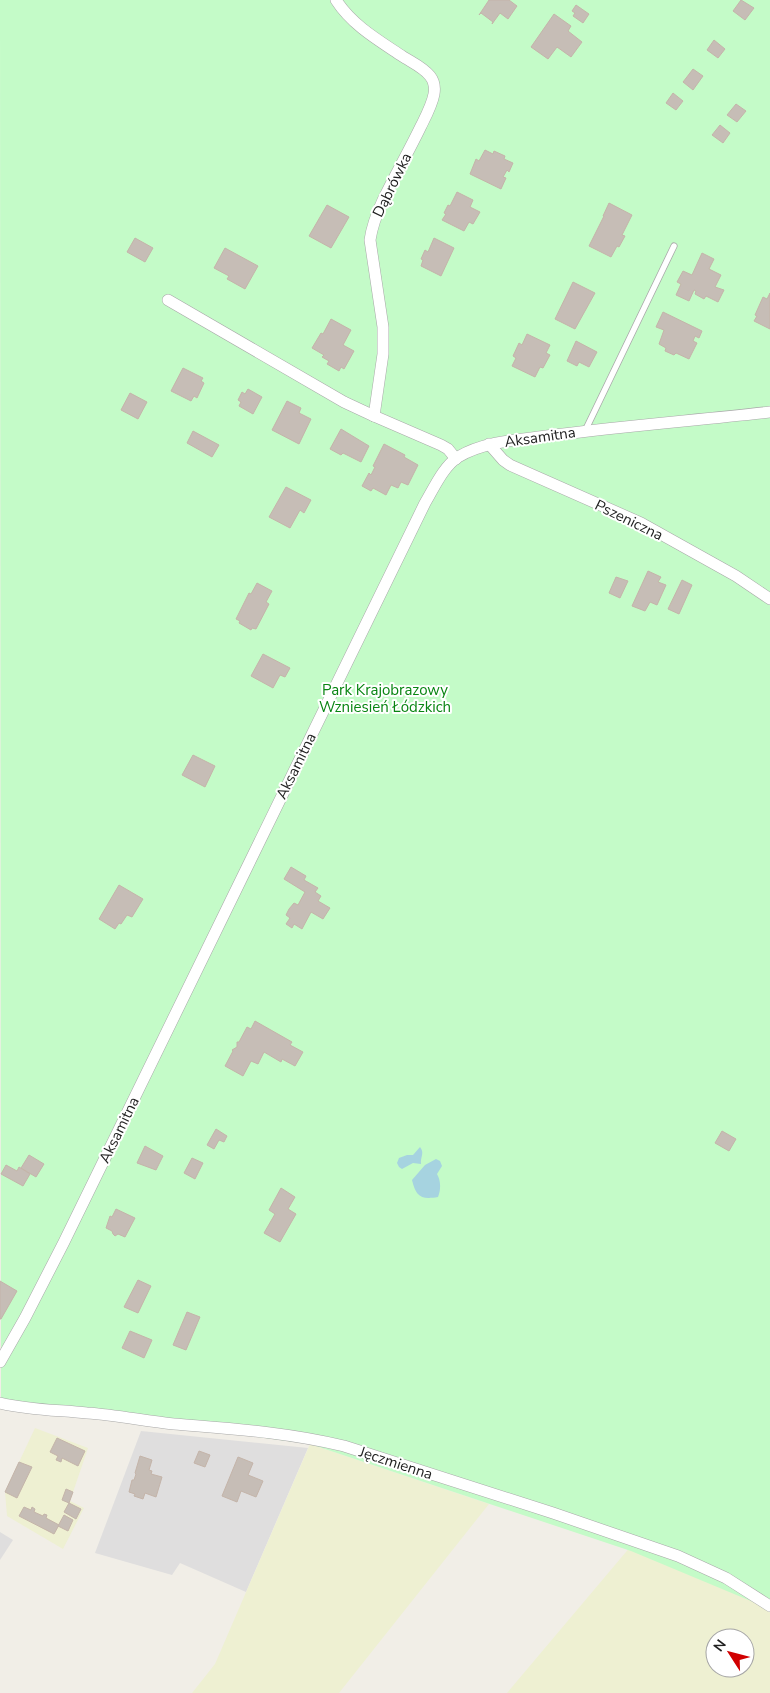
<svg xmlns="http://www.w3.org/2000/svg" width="770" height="1693" font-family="'Nunito Sans',sans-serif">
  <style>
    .residential { fill: #dfdede }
    .farmland { fill: #eef0d2; fill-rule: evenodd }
    .park { fill: #c4fbc8 }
    .water { fill: #a6d3e0 }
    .building { fill: #c6bdb6; stroke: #c4b4a9 }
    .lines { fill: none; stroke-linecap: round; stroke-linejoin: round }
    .service-casing { stroke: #a8a8a8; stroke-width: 7 }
    .minor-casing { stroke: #a8a8a8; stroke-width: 12 }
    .service { stroke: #fff; stroke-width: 5.5 }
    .minor { stroke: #fff; stroke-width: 11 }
    .labels { text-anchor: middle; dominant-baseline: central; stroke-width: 4; stroke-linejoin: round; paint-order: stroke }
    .street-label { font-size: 15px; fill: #212121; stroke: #fff }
    .park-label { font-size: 15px; fill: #088512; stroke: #fff }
  </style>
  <rect width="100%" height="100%" fill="#f1eee7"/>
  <g class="residential">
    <polygon points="141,1431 308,1448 246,1592 180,1563 172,1575 95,1553"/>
    <polygon points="0,1532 13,1540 0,1560"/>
  </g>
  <g class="farmland">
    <polygon points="35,1428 88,1448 70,1501 84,1508 63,1549 7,1516 5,1492"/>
    <polygon points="310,1444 489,1504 339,1693 192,1693 215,1664"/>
    <path d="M631,1546L719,1581L770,1612V1693H507ZM715,1638H745V1668H715Z"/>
  </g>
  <polygon class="park" points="0,0 770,0 770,1609 631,1551 310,1444 1,1403"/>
  <g class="water">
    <path d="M420,1147C425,1153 420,1157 421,1164L413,1163L402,1169L399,1167L397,1163L399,1158L407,1155H413Z"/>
    <path d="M436,1159L440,1161L442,1166L437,1174C441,1181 441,1190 438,1197C420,1200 416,1196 412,1180L425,1165Z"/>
  </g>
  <g class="building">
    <polygon points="489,0 509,0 517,6 508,19 500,13 492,24 493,22 481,13 479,15"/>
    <polygon points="741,0 754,8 745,20 733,11"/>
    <polygon points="576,5 589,14 583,23 573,16 575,13 572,11"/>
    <polygon points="554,14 571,26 568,31 582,42 571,57 557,47 548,59 531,47"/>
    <polygon points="714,40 725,49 718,58 707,50"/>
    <polygon points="693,69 703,76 693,90 683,82"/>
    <polygon points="673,93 683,101 676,110 666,103"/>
    <polygon points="736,104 746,111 737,122 727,115"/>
    <polygon points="720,125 730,133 723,143 712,135"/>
    <polygon points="485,150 493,154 494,151 505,156 504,159 513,163 509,172 507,170 503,177 506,178 501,189 470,174 476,159 479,161"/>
    <polygon points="457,192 473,200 470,207 480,212 473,224 469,222 464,231 442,220 446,214 444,213 448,205 450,206"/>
    <polygon points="609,203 632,215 622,235 625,236 619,247 617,246 611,257 589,246 604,216 603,216"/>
    <polygon points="327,205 349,217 331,248 309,236"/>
    <polygon points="135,238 153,248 145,262 127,252"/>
    <polygon points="434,238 454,248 441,276 421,266 423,260 421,259 425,250 428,252"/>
    <polygon points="225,248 258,266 245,289 227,279 229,276 214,268"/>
    <polygon points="702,253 714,259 709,269 721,275 715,287 724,290 718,302 706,296 704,299 695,294 696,291 694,290 689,301 676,295 681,284 677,282 683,271 692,275"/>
    <polygon points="573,282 595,293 575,329 555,319"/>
    <polygon points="770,293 770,329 754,321 757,316 755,315 763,297 767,299"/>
    <polygon points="663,312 702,331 699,338 695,336 693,341 697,343 689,359 676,353 674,355 665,351 666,348 659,344 664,330 656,327"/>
    <polygon points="331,319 351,330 343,345 354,351 344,369 341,367 339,371 327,364 329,361 322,357 324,355 312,348 321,333 323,334"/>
    <polygon points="527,334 550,345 546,353 550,355 543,368 540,367 535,377 512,366 516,358 513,356 519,343 522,345"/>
    <polygon points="576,341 597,352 589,367 579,362 577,366 567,361"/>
    <polygon points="183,368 203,378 201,381 204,383 197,398 194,396 191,401 171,391"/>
    <polygon points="248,389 262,397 253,414 239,406 241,402 238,400 242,392 245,394"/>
    <polygon points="130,393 147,402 138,419 121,410"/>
    <polygon points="287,401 301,408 299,413 311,419 299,444 272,430"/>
    <polygon points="341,429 369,446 361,462 343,453 341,455 330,449"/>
    <polygon points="193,431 219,445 212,457 187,443"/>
    <polygon points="384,444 405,455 404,457 418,465 408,485 401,482 398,488 391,485 386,495 373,488 371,491 362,486 369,473 371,475 375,467 373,466"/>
    <polygon points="286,487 311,500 304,513 300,510 290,528 269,517"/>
    <polygon points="648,571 661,577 658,582 666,585 657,605 650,602 645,611 632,606"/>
    <polygon points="616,577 628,581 620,598 609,593"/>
    <polygon points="682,580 692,585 679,614 668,609"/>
    <polygon points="257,583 272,591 266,602 269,604 256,629 252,628 251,630 239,623 240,621 236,619 249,593 251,594"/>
    <polygon points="263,654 290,668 285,677 280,675 273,688 251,676"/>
    <polygon points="193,755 215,766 205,787 182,775"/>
    <polygon points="291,867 306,876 304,880 318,888 315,892 321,896 318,901 330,908 323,919 311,912 302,929 294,924 292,928 286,924 290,918 286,915 289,909 294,903 298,905 305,892 284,879"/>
    <polygon points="119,885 143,899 132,917 127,915 121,924 119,923 115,929 99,919"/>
    <polygon points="255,1021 292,1042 290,1045 303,1052 295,1066 282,1059 281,1062 264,1052 258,1064 251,1061 243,1076 225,1066 233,1051 232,1050 237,1047 237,1042 239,1042 247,1027 251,1029"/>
    <polygon points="216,1129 227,1136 224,1142 219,1140 214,1149 207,1145"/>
    <polygon points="722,1131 736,1139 729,1151 715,1143"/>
    <polygon points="145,1146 163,1156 156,1170 137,1163"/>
    <polygon points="29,1155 44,1164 36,1177 21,1168"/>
    <polygon points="192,1158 203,1163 195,1179 184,1173"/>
    <polygon points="6,1165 17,1171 19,1167 30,1174 23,1186 1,1174"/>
    <polygon points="281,1188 295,1197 288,1209 296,1214 280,1242 264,1233 275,1214 269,1210"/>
    <polygon points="116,1209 135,1218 125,1237 118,1234 115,1236 113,1234 112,1231 106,1228 110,1216 112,1217"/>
    <polygon points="138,1280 151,1286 138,1313 124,1307"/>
    <polygon points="0,1281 17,1291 1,1319 0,1319"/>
    <polygon points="187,1312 200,1317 186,1350 173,1345"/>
    <polygon points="130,1331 152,1340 144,1358 122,1348"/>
    <polygon points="57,1438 85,1451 78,1466 62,1458 61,1462 56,1460 58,1456 50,1452"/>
    <polygon points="199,1451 210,1455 205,1467 194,1463"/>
    <polygon points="140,1456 152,1460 149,1470 152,1471 151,1474 162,1477 156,1497 145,1493 143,1499 134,1496 135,1494 129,1492 132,1480 134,1480 136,1474 135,1473"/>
    <polygon points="238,1457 253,1463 248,1475 263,1481 256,1497 241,1491 237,1502 222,1496"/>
    <polygon points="19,1462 32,1467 17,1498 5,1492"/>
    <polygon points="66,1489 73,1492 69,1503 62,1500"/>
    <polygon points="69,1503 81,1509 76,1519 64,1512"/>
    <polygon points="24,1507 31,1510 32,1507 35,1509 34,1512 43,1516 44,1514 47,1515 46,1518 59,1525 54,1534 19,1516"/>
    <polygon points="64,1515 73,1520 68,1531 58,1526"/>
  </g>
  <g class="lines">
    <g class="service-casing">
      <polyline id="service" points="585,431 674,246"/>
    </g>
    <g class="minor-casing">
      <g id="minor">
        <path d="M336,0C352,25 378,40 402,56C411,62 423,67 430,76C434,81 435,88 434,94C432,105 426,116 421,126C409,151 395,175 383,200C377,213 372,226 370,240L383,327V354L374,416L441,445L448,449L456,459"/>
        <polyline points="168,300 344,402 374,416"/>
        <polyline points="489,444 503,460 510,465 641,523 736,576 770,599"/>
        <path d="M0,1362L25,1318L64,1242L425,503C434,488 443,467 458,457C487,440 522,440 554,435C626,426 698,420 770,412"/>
        <path d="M0,1403C29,1410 58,1410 87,1413C116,1415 145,1421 174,1424C233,1429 286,1432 344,1446L553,1513L678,1556L726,1578L770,1606"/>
      </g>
    </g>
    <use href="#service" class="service"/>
    <use href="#minor" class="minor"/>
  </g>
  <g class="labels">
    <g class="street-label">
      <text transform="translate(392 185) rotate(-64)">Dąbrówka</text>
      <text transform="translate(540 437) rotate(-8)">Aksamitna</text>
      <text transform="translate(629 520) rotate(26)">Pszeniczna</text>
      <text transform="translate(296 766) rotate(-64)">Aksamitna</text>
      <text transform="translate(119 1130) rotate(-64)">Aksamitna</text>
      <text transform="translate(396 1463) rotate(18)">Jęczmienna</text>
    </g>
    <g class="park-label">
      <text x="385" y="690">Park Krajobrazowy<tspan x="385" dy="17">Wzniesień Łódzkich</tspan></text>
    </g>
  </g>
  <g transform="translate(730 1653) rotate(306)"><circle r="24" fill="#ffffff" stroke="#a6a6a6"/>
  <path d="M0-4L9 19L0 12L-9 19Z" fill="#d10001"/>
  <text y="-8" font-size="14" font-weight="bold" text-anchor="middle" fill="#212121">N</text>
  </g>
</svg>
